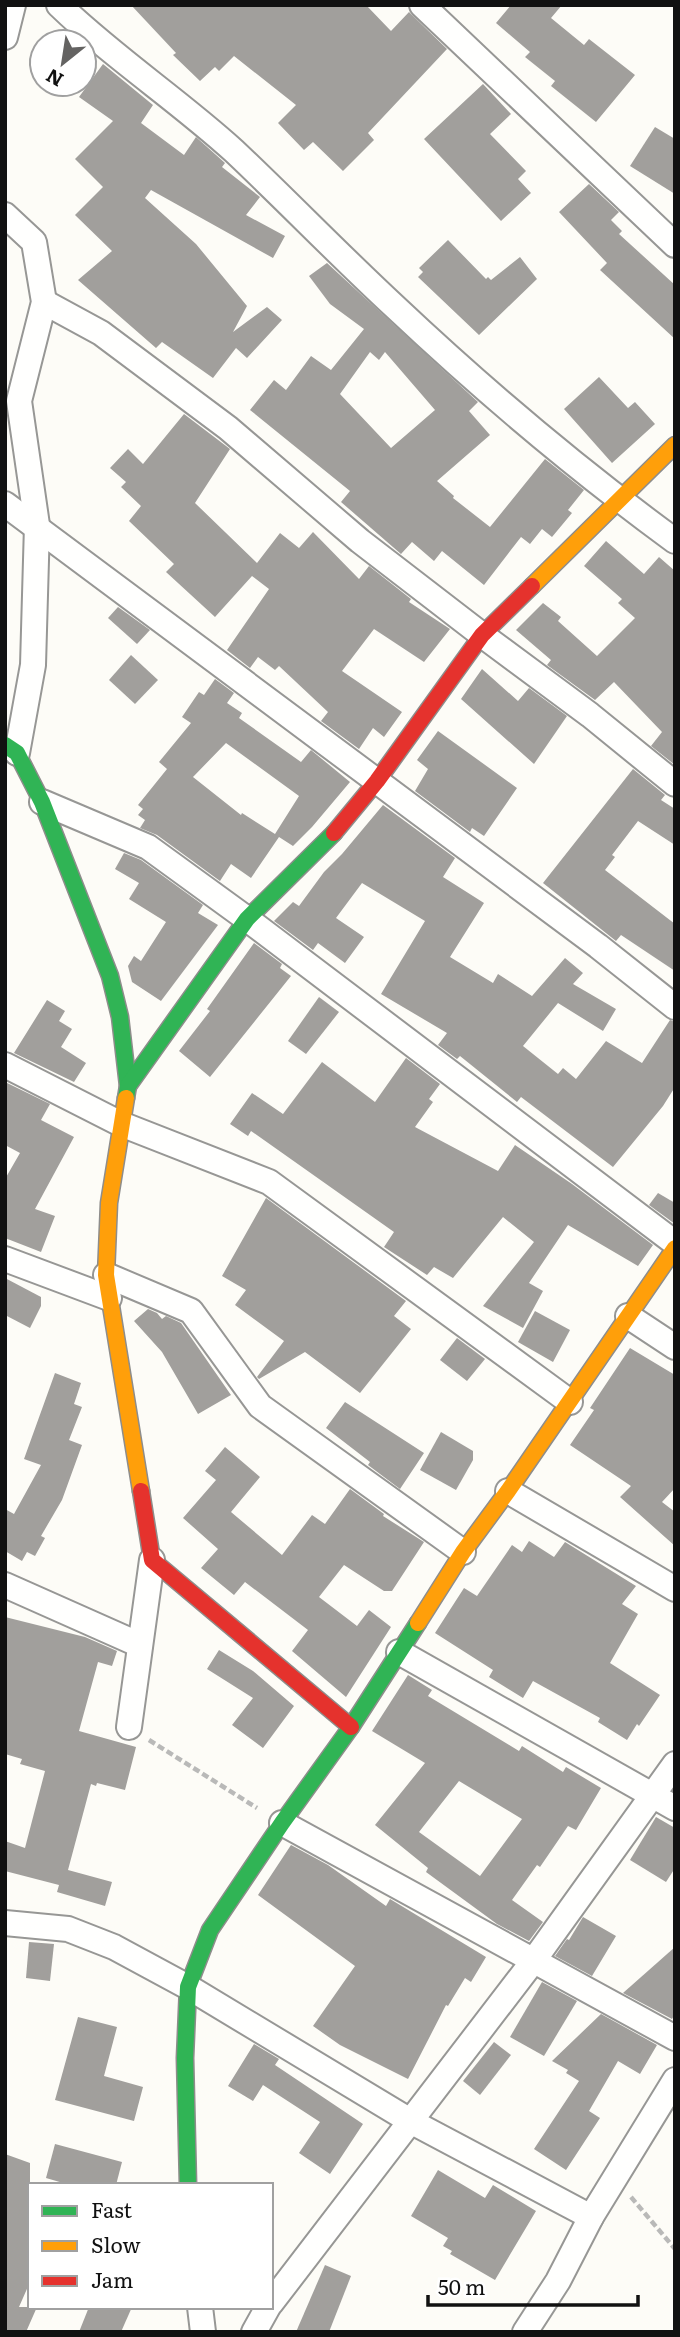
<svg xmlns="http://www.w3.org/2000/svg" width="680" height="2337" font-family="Literata,serif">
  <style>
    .building { fill: #a19f9c; fill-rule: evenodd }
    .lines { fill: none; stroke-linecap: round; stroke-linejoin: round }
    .street-casing { stroke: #979795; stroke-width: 28 }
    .fast-casing { stroke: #8e8d8b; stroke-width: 19 }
    .slow-casing { stroke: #8e8d8b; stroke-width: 19 }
    .jam-casing { stroke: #8e8d8b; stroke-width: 19 }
    .path { stroke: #b9b9b8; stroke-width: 4.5; stroke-dasharray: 7 3.5; stroke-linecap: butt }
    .street { stroke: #fffffe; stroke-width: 24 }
    .fast { stroke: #30b455; stroke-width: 16 }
    .slow { stroke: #ff9f0a; stroke-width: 16 }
    .jam { stroke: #e5322d; stroke-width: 16 }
  </style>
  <rect width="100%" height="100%" fill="#fdfcf7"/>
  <g class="building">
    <polygon points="131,5 366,5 391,31 409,12 447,49 368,133 374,140 343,171 313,142 304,150 278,123 296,105 234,56 219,71 215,67 200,81 173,55 176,53"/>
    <polygon points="511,5 562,5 551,18 584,45 589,39 635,75 596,122 551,86 555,81 525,57 530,52 496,23"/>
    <polygon points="103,64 153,105 141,123 184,155 196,137 225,163 222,167 260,197 246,215 285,236 273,258 151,190 145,198 196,244 247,306 233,332 267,307 282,320 247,358 236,348 213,378 162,342 156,348 78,280 112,251 75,215 103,187 75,159 113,121 79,97"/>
    <polygon points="483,84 511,114 490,134 526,171 518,179 531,193 501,221 424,139"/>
    <polygon points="655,127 675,139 675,194 630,166"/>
    <polygon points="589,184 619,212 611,220 622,231 619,234 675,285 675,339 600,270 607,263 559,212"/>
    <polygon points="448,240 486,279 488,277 491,280 520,257 537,279 479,335 418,277 423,272 419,268"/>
    <path d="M327,263L478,402L469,411L490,435L437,481L454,496L453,498L490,527L545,459L584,490L568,510L572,513L552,537L542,529L530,544L521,537L484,585L442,551L434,561L412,542L401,554L341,502L350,491L250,410L274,380L286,390L311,356L331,370L364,329L330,304L309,276ZM370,352L379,360L385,352L435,410L391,448L340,394Z"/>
    <polygon points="599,377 628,408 635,402 655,424 612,463 564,409"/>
    <polygon points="184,414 230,449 195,503 257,563 280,533 299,548 313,532 359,579 369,566 411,599 409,602 450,629 424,662 374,629 342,671 402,712 384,737 373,728 359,749 321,721 328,712 279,666 275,670 258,657 250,668 227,650 269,589 252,576 215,617 166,572 174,564 129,521 141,506 121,487 126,482 110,468 128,449 143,464"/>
    <polygon points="606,541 644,574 659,557 675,571 675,765 651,746 662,732 614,682 595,700 547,665 551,660 516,630 543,603 561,617 558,621 597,656 635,618 618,603 622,599 584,566"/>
    <polygon points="118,607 150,630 137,644 108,618"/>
    <polygon points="131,655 158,680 135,704 109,680"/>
    <polygon points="482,669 518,701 529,688 567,716 534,764 461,699"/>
    <path d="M215,679L234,693L227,703L242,713L239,718L301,762L311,750L350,782L312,827L293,846L279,837L251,878L231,864L220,881L157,835L140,828L145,820L138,815L143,809L138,805L167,769L159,762L191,723L182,717L199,692L204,695ZM226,743L299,796L275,834L242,813L241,815L193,777Z"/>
    <polygon points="438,731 517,788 484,836 472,828 470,832 415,791 428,769 417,760"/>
    <polygon points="633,769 665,795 661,800 675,809 675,845 638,821 612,855 615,857 605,870 675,924 675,971 621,935 616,941 543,883"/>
    <polygon points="383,805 455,858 443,877 484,903 450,957 493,983 498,974 532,996 565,958 583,973 573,984 616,1009 603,1031 558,1003 523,1046 558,1074 563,1068 576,1079 606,1041 642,1063 670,1020 675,1022 675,1087 663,1106 613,1167 521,1097 517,1102 460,1056 457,1059 438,1045 447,1033 381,994 425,921 362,883 336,918 364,937 345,963 318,943 313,950 274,921 293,902 299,906 324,872 342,854"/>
    <polygon points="124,853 141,860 203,905 198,913 218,925 161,1001 132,982 128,966 134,956 141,961 166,922 129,899 139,883 115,869"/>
    <polygon points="254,943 282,964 280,968 291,976 210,1077 179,1051 210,1011 207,1009"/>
    <polygon points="319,997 339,1012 306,1054 288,1041"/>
    <polygon points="47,1000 65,1011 59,1021 72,1029 61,1047 86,1063 74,1082 14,1053"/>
    <polygon points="406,1058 440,1084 429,1099 433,1102 415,1127 498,1171 515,1145 572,1184 653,1245 638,1266 568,1225 529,1283 543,1291 523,1328 483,1306 534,1242 503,1217 453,1278 434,1267 427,1275 384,1247 394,1232 251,1131 248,1136 230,1124 252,1093 283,1114 322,1062 375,1102"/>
    <polygon points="5,1082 50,1104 41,1120 74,1137 35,1209 55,1216 41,1252 5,1238 5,1179 20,1153 5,1145"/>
    <polygon points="658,1193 675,1203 675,1224 649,1205"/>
    <polygon points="266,1198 406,1301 394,1316 411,1329 360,1393 305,1352 259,1379 257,1377 284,1341 235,1305 246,1290 222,1276"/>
    <polygon points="5,1278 41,1297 41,1306 30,1328 5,1315"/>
    <polygon points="148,1309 157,1313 162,1319 166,1316 181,1323 231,1395 198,1414 162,1352 134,1321"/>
    <polygon points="535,1311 570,1330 553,1362 518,1342"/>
    <polygon points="457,1338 485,1359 467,1381 440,1360"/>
    <polygon points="630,1348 675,1375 675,1488 662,1502 675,1512 675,1546 620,1497 631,1486 570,1445 594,1410 590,1408"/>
    <polygon points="55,1373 81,1383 74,1404 82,1407 69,1440 82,1445 62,1500 41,1536 45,1538 35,1556 27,1552 22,1561 5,1551 5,1509 14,1514 41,1465 24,1459"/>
    <polygon points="345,1402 424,1453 400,1489 368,1465 370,1462 326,1428"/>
    <polygon points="441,1432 473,1451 473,1460 456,1490 420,1470"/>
    <polygon points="225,1447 260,1477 231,1512 282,1555 312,1515 325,1524 350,1489 384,1514 383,1516 424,1542 392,1591 384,1591 344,1565 319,1597 357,1626 369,1610 391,1627 346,1697 292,1651 308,1630 245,1582 234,1595 201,1568 218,1549 183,1518 216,1480 205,1471"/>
    <polygon points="529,1541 554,1557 565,1542 636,1586 622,1604 638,1614 610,1663 660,1695 639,1726 637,1724 627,1740 598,1722 600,1718 533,1681 523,1698 489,1677 493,1670 435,1633 464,1588 477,1596 512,1545 522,1552"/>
    <polygon points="5,1617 85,1637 117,1651 112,1666 98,1662 79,1731 136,1747 125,1790 97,1783 96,1786 91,1784 68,1870 112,1882 105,1906 57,1892 59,1885 5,1871 5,1841 25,1848 45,1771 20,1764 22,1759 5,1754"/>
    <polygon points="219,1650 253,1671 294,1706 263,1748 232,1725 253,1698 207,1669"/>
    <path d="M408,1675L432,1690L428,1696L519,1751L522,1746L563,1772L566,1767L601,1788L576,1830L568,1826L540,1867L537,1865L512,1900L543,1922L529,1941L497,1924L426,1872L428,1868L375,1825L425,1763L372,1731ZM459,1781L522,1819L480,1876L419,1832Z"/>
    <polygon points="656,1817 675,1828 675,1868 666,1882 630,1860"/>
    <polygon points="291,1845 328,1865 386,1906 390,1899 486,1957 471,1982 465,1978 448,2006 446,2005 408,2079 340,2045 313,2026 355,1966 258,1895"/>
    <polygon points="583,1917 616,1936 592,1976 555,1956 567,1939 569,1940"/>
    <polygon points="29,1942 54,1944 50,1981 26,1978"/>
    <polygon points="675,1947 675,2014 672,2019 623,1993"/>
    <polygon points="542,1982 577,2001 544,2056 510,2037"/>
    <polygon points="601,2014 657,2045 640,2074 618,2061 589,2111 600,2118 566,2170 534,2149 579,2081 566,2073 568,2070 552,2061"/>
    <polygon points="78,2017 117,2027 104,2076 143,2087 134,2121 55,2100"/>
    <polygon points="494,2042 511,2055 480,2095 463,2081"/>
    <polygon points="254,2044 279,2059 275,2065 363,2124 330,2174 299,2153 320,2122 263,2085 253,2101 228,2086"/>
    <polygon points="55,2144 122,2162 116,2185 70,2185 46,2178"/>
    <polygon points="5,2154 30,2163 30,2282 19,2307 37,2307 26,2332 5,2332"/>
    <polygon points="438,2170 485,2198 493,2185 536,2211 495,2280 450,2254 452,2251 443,2246 448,2238 411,2216"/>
    <polygon points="325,2265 351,2276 329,2332 296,2332"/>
    <polygon points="89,2307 132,2307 121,2332 79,2332"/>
  </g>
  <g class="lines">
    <g class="street-casing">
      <g id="street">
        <path d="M59,5C114,58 178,100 234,151C288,202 340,256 394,306C481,388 578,470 675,541"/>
        <polyline points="422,5 675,245"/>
        <polyline points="5,37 13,5"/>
        <polyline points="5,215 34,242 44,302 19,401 37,525 33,665 17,753"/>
        <polyline points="44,302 101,333 228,428 360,541 482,635 590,715 675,784"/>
        <polyline points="5,504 598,946 675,1007"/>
        <polyline points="42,802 148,847 247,919 675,1243"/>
        <polyline points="5,1065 121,1124 269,1182 570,1402"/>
        <polyline points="5,1259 109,1298"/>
        <polyline points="106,1275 191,1311 260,1406 463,1552"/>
        <polyline points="628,1316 675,1347"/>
        <polyline points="508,1491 675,1589"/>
        <polyline points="5,1585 140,1645"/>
        <polyline points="399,1652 675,1808"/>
        <polyline points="129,1727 152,1560"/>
        <polyline points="282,1823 675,2038"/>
        <polyline points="5,1923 68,1929 114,1947 188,1987 412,2122 591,2217"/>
        <polyline points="271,2303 534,1960 675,1764"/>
        <polyline points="200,2307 203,2332"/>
        <polyline points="254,2332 268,2307"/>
        <polyline points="525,2332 558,2281 591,2217 675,2080"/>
      </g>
    </g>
    <g class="fast-casing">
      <g id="fast">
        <polyline points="5,745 17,753 42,802 110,976 120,1017 128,1086 126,1098"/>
        <polyline points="128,1086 247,919 334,833"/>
        <polyline points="188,2185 185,2058 188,1987 210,1930 282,1823 351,1727 418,1623"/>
      </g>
    </g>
    <g class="slow-casing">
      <g id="slow">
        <polyline points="532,586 675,445"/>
        <polyline points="126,1098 109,1203 106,1275 141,1491"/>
        <polyline points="418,1623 463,1552 508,1491 675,1248"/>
      </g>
    </g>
    <g class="jam-casing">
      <g id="jam">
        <polyline points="334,833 377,781 482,635 532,586"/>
        <polyline points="141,1491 152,1560 351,1727"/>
      </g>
    </g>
    <g class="path">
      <polyline points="149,1740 257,1808"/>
      <polyline points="631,2197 675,2249"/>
    </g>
    <use href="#street" class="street"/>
    <use href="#fast" class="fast"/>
    <use href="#slow" class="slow"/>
    <use href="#jam" class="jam"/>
  </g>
  <rect width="680" height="2337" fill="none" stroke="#111111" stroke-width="14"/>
  <rect x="28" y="2183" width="245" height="126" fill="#ffffff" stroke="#a0a0a0" stroke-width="2"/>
  <rect x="42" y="2206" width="35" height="10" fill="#30b455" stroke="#a0a0a0" stroke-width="2"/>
  <text x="91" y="2218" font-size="21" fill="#111111">Fast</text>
  <rect x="42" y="2241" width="35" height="10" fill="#ff9f0a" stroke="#a0a0a0" stroke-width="2"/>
  <text x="91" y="2253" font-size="21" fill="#111111">Slow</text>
  <rect x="42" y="2276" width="35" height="10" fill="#e5322d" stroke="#a0a0a0" stroke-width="2"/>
  <text x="91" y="2288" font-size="21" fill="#111111">Jam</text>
  <g transform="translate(63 63) rotate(210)"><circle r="33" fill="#ffffff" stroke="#a0a0a0" stroke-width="2"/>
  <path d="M0-5L12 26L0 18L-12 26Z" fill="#646362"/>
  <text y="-10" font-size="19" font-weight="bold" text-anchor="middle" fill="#111111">N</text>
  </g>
  <path d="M428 2295v10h210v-10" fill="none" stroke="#111111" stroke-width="3.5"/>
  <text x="438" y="2295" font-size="21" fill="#111111" stroke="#ffffff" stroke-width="5" paint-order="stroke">50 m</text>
</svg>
